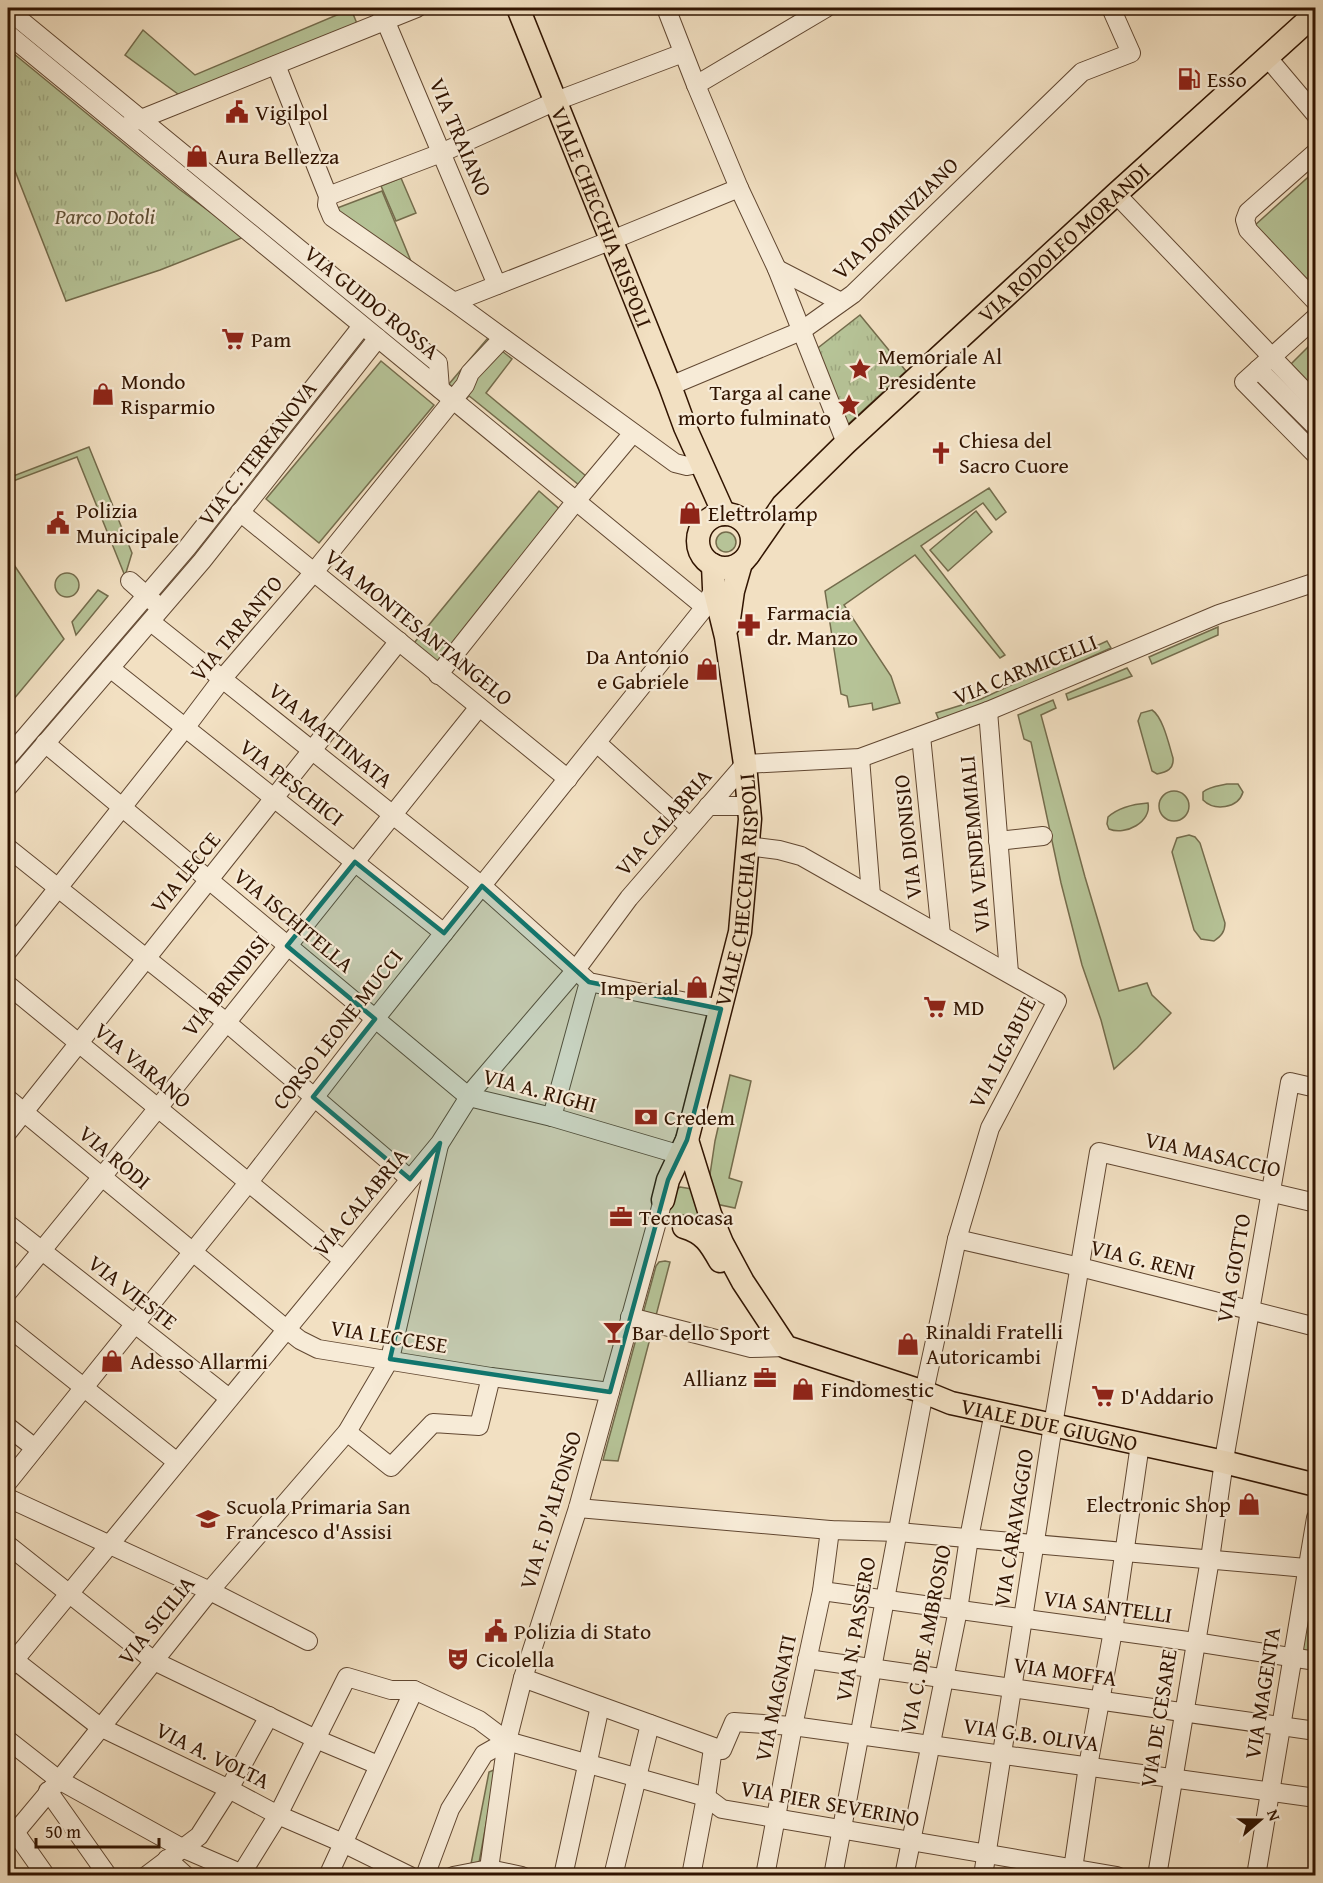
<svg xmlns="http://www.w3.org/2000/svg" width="1323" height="1883" font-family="'Gentium Book Plus',serif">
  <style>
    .green { fill: #b6c397; stroke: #746c4c; stroke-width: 1.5 }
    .park { fill: url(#park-tufts); stroke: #746c4c; stroke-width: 1.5 }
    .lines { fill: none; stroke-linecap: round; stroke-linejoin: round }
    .minor-casing { stroke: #614731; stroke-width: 20 }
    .major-casing { stroke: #311401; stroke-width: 25 }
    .minor { stroke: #f7ebd7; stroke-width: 18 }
    .major { stroke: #f2e0c2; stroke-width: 22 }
    .marked { fill: #0f766e; fill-opacity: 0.2; stroke: #0f766e; stroke-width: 4.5; stroke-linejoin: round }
    .labels { text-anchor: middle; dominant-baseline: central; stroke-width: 4.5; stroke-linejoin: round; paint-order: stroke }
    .poi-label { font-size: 22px; fill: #311401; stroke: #f7ebd7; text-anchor: start }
    .street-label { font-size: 22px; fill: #311401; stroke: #f7ebd7 }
    .park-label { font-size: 22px; font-style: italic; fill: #605136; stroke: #f7ebd7 }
  </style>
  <defs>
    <pattern id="park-tufts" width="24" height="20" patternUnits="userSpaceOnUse" patternTransform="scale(1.5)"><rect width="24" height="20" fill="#b6c397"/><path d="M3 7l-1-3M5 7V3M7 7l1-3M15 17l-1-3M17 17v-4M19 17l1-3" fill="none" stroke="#9da780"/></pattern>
  </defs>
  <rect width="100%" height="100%" fill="#f2e0c2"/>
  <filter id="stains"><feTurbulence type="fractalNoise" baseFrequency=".00333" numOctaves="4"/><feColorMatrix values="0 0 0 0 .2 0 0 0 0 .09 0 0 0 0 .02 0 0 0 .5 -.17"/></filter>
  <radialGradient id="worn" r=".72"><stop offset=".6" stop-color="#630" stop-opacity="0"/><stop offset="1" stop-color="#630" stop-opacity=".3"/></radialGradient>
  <g class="green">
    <polygon points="351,9 358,26 182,97 125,55 143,30 195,75"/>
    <polygon points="1315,171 1315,295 1254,226"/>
    <polygon points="401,178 416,213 396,221 381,186"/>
    <polygon points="382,191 415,271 332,210"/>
    <polygon points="487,339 512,359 486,393 586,476 579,485 473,399 469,396 467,398 449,384"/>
    <polygon points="1315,340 1315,389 1291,364"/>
    <polygon points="381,361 434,405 319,543 266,499"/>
    <polygon points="89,447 132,553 125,576 77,457 8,483 8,478"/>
    <polygon points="989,488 1006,512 996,520 983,503 921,546 1005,655 1000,658 915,555 844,605 891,676 900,703 873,710 872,703 849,707 847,696 841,694 825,591"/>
    <polygon points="539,491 563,512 436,670 410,648"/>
    <polygon points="976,511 992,532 948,571 930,550"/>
    <circle cx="726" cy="542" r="10"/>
    <polygon points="8,556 64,639 8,706"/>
    <circle cx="67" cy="585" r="12"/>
    <polygon points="98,590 108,596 76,635 72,622"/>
    <polygon points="1218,627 1218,635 1152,664 1149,657"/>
    <polygon points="1107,641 1111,648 985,704 939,720 936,713 981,699"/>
    <polygon points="1127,668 1132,676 1068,700 1066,694"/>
    <polygon points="1053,700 1056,708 1041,715 1085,877 1119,991 1147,983 1152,995 1171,1013 1137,1048 1114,1069 1101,1020 1082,965 1061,883 1031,742 1024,739 1018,715"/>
    <path d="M1152,710C1163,717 1169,745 1173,758C1174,769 1167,772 1157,774L1152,771L1138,721L1141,713Z"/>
    <path d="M1227,784H1238L1243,792C1238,809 1214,811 1203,800V792C1210,786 1218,786 1227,784Z"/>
    <circle cx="1174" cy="806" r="15"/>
    <path d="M1148,803C1152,822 1125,836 1109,829L1107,824L1108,817C1119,807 1134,804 1148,803Z"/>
    <path d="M1189,835L1195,837L1200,843L1225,923C1225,932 1221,936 1214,941L1201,939L1194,930L1172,852L1177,838Z"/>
    <polygon points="730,1075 751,1081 729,1178 742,1182 735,1208 716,1204 709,1181 715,1141"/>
    <polygon points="680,1187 692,1189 700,1214 692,1221 676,1221 668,1212 675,1190"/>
    <polygon points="665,1261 670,1262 618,1461 603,1460 656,1266 659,1262"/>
    <polygon points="1315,1562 1315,1655 1301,1653"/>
    <polygon points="496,1769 479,1863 471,1864 489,1772"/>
  </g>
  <g class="park">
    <polygon points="8,49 179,189 244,237 160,270 66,301 8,153"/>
    <polygon points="860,315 906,371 845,427 814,351"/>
  </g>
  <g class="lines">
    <g class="minor-casing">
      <g id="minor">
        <polyline points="380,8 497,285"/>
        <polyline points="666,8 696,85 739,188 777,269 846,443"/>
        <polyline points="8,10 438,363 440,389"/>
        <polyline points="8,34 705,607"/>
        <polyline points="1267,57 1316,115"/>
        <polyline points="276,65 328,196 327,205 332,217 454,302 675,463 687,466 692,465"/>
        <polyline points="696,85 826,8"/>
        <polyline points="131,123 417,8"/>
        <polyline points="1316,152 1248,212 1245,220 1248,230 1316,302"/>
        <polyline points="1116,194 1316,403"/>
        <polyline points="328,196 441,153 556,101 683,53"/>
        <polyline points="777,269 841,302"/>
        <polyline points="454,302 612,240 739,188"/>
        <polyline points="1316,317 1244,382 1316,455"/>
        <polyline points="1258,369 1316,427"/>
        <polyline points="670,386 801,331 853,294 1082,72 1131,53 1111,8"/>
        <polyline points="240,512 568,779"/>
        <polyline points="130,581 156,604"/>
        <polyline points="151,622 482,886 589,982 721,1009"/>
        <polyline points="110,668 444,933"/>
        <polyline points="438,675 576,501 633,433"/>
        <polyline points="988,711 1009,973"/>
        <polyline points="921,736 941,935"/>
        <polyline points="45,743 469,1097 552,1117 681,1155"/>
        <polyline points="597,743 690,827"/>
        <polyline points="8,757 187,548 362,326"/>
        <polyline points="860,758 871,895"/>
        <polyline points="8,787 202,561 378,338"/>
        <polyline points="708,806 749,806"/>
        <polyline points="998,841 1043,836"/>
        <polyline points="748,846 779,850 801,856 1057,1001 990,1128 957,1239 924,1392 833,1876"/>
        <polyline points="8,848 226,1022 410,1179"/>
        <polyline points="8,951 185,728 222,679 314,572 465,385 470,373 503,338"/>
        <polyline points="8,985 343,1260"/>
        <polyline points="8,1099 286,1329 300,1340 318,1349 491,1377 610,1392"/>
        <polyline points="552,1117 589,982"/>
        <polyline points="8,1132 399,641"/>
        <polyline points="8,1224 229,1398"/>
        <polyline points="957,1239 1080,1267 1316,1327"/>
        <polyline points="8,1292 158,1108 479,707"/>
        <polyline points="630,1317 751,1348 786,1347"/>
        <polyline points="8,1327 177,1462"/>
        <polyline points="8,1427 35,1448"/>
        <polyline points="347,1432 391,1467 433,1423 479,1426 491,1377"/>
        <polyline points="8,1482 248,1183 375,1019 705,607 714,588"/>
        <polyline points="8,1498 210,1591 308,1641"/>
        <polyline points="578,1508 830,1530 898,1532 1306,1568"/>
        <polyline points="8,1545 154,1661 316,1739 378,1765"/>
        <polyline points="822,1591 1195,1642 1316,1661"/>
        <polyline points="8,1655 100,1727 229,1789 278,1815 343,1843 410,1876"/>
        <polyline points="807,1659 1316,1731"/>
        <polyline points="8,1668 440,1143 474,1089 575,971 629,898 745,764 860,758 988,711 1219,614 1316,582"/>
        <polyline points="523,1678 722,1750 734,1722 793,1726 1316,1798"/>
        <polyline points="8,1740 59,1780 182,1848 247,1876"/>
        <polyline points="48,1791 108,1876"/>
        <polyline points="15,1832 46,1876"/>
        <polyline points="8,1841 59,1780 213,1587 347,1432 390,1359 439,1145"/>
        <polyline points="167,1859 186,1876"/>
        <polyline points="146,1876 199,1836 229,1789 269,1716"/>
        <polyline points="240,1876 278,1815 347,1677 391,1690 414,1690 479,1720 507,1741 706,1797 722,1809 1117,1876"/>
        <polyline points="328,1876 414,1690"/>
        <polyline points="425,1876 450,1809 484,1754 507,1741"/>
        <polyline points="453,1876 489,1869 522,1876"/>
        <polyline points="488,1876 507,1741 523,1678 578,1508 663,1200"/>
        <polyline points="563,1876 600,1706"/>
        <polyline points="613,1876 650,1724"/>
        <polyline points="691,1876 706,1797 713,1748"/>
        <polyline points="765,1876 793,1726 822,1591 830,1530"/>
        <polyline points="904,1876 958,1610 969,1538 994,1412"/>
        <polyline points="983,1876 1053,1425 1099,1152 1316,1203"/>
        <polyline points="1072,1876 1088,1766 1113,1631 1140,1444"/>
        <polyline points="1157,1876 1210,1559 1225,1454 1290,1082 1316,1088"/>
        <polyline points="1256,1876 1316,1518"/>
      </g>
    </g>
    <g class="major-casing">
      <g id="major">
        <path id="s1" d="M518,8L670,386L685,427L724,514"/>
        <circle cx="725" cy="541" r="27"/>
        <path id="s2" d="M749,554L783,505L846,443L1116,194L1316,13"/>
        <polyline points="728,626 733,591 741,563"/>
        <path id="s3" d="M687,1140L710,1214L722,1243L743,1282L786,1347L924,1392L951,1403L1224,1462L1316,1485"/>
        <path id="s4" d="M663,1200L668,1180L687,1140L740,932L750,819L745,764L726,637L714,588L713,565"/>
        <path d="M684,1227C704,1233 710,1243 720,1261"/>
      </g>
    </g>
    <use href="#minor" class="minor"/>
    <use href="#major" class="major"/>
  </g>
  <path class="marked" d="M355,862L444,933L482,886L589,982L721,1009L687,1140L668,1180L610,1392L390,1359L440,1143L410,1179L313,1097L375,1019L287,946Z"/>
  <defs>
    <g id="fuel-bare" transform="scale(1.8)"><path d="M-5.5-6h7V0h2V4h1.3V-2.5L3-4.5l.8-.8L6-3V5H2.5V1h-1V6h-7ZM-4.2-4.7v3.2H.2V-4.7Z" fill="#8f2418" stroke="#f7ebd7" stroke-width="2.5" paint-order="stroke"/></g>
    <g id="civic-bare" transform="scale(1.8)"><path d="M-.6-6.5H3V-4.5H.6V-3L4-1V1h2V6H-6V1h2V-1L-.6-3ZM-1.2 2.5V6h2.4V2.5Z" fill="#8f2418" stroke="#f7ebd7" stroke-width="2.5" paint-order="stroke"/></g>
    <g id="shop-bare" transform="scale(1.8)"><path d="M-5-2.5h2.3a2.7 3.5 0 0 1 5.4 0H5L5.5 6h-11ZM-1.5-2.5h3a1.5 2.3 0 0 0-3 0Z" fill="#8f2418" stroke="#f7ebd7" stroke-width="2.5" paint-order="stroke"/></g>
    <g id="supermarket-bare" transform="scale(1.8)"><path d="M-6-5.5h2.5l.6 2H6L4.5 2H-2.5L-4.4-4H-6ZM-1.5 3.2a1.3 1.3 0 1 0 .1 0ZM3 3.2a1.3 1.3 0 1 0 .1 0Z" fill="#8f2418" stroke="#f7ebd7" stroke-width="2.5" paint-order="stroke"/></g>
    <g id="sight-bare" transform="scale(1.8)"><path d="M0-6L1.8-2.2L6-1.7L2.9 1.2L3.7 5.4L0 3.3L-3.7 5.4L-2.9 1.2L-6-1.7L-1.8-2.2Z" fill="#8f2418" stroke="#f7ebd7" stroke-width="2.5" paint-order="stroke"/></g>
    <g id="church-bare" transform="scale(1.8)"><path d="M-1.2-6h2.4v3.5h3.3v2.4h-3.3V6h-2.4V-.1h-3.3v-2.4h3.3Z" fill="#8f2418" stroke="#f7ebd7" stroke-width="2.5" paint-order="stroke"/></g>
    <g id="pharmacy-bare" transform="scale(1.8)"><path d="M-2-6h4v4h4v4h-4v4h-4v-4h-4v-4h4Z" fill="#8f2418" stroke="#f7ebd7" stroke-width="2.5" paint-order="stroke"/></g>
    <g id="bank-bare" transform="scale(1.8)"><path d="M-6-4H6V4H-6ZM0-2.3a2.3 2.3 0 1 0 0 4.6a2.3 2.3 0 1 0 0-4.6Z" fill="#8f2418" stroke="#f7ebd7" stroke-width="2.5" paint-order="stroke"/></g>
    <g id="office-bare" transform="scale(1.8)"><path d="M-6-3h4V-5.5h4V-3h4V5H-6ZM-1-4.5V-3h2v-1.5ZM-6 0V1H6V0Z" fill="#8f2418" stroke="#f7ebd7" stroke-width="2.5" paint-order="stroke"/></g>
    <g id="bar-bare" transform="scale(1.8)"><path d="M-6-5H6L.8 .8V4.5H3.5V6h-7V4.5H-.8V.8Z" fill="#8f2418" stroke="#f7ebd7" stroke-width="2.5" paint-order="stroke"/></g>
    <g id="school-bare" transform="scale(1.8)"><path d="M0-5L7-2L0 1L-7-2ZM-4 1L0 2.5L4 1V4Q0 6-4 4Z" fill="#8f2418" stroke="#f7ebd7" stroke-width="2.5" paint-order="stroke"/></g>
    <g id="theatre-bare" transform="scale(1.8)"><path d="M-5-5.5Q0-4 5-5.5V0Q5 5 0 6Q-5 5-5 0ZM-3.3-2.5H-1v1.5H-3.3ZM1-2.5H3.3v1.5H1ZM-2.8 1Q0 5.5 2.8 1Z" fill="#8f2418" stroke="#f7ebd7" stroke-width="2.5" paint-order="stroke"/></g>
  </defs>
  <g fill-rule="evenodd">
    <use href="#fuel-bare" x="1189" y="79"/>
    <use href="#civic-bare" x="237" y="112"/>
    <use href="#shop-bare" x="197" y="156"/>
    <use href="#supermarket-bare" x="233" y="339"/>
    <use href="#sight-bare" x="860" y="369"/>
    <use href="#shop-bare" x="103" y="394"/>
    <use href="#sight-bare" x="849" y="405"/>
    <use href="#church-bare" x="941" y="453"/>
    <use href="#shop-bare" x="690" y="513"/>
    <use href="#civic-bare" x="58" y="523"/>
    <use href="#pharmacy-bare" x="749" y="625"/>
    <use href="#shop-bare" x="707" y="669"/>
    <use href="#shop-bare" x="697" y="987"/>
    <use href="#supermarket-bare" x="935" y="1007"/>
    <use href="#bank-bare" x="646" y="1117"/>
    <use href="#office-bare" x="621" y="1217"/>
    <use href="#bar-bare" x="614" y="1332"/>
    <use href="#shop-bare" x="908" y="1344"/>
    <use href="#shop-bare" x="112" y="1361"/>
    <use href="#office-bare" x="765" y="1378"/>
    <use href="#shop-bare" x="803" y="1389"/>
    <use href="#supermarket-bare" x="1103" y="1396"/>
    <use href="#shop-bare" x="1249" y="1504"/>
    <use href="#school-bare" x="208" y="1519"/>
    <use href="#civic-bare" x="496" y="1631"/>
    <use href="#theatre-bare" x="458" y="1659"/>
  </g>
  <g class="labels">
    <g class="poi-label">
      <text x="1207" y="79">Esso</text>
      <text x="255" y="112">Vigilpol</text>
      <text x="215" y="156">Aura Bellezza</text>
      <text x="251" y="339">Pam</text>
      <text x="878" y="356">Memoriale Al<tspan x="878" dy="25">Presidente</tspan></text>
      <text x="121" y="381">Mondo<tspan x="121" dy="25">Risparmio</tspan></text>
      <text x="831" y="392" text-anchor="end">Targa al cane<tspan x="831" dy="25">morto fulminato</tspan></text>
      <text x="959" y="440">Chiesa del<tspan x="959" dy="25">Sacro Cuore</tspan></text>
      <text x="76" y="510">Polizia<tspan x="76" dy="25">Municipale</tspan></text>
      <text x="708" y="513">Elettrolamp</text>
      <text x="767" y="612">Farmacia<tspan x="767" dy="25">dr. Manzo</tspan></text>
      <text x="689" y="656" text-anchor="end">Da Antonio<tspan x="689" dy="25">e Gabriele</tspan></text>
      <text x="679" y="987" text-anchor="end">Imperial</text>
      <text x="953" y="1007">MD</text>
      <text x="664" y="1117">Credem</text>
      <text x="639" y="1217">Tecnocasa</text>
      <text x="926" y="1331">Rinaldi Fratelli<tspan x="926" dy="25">Autoricambi</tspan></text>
      <text x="632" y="1332">Bar dello Sport</text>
      <text x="130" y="1361">Adesso Allarmi</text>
      <text x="747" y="1378" text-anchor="end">Allianz</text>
      <text x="821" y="1389">Findomestic</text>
      <text x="1121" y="1396">D'Addario</text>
      <text x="1231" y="1504" text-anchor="end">Electronic Shop</text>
      <text x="226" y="1506">Scuola Primaria San<tspan x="226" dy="25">Francesco d'Assisi</tspan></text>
      <text x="514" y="1631">Polizia di Stato</text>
      <text x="476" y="1659">Cicolella</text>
    </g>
    <g class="street-label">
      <text transform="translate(461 137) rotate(67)">VIA TRAIANO</text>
      <text stroke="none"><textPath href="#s1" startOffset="225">VIALE CHECCHIA RISPOLI</textPath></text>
      <text transform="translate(895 218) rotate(-44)">VIA DOMINZIANO</text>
      <text stroke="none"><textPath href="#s2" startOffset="444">VIA RODOLFO MORANDI</textPath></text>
      <text transform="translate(372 302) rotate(39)">VIA GUIDO ROSSA</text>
      <text transform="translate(257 453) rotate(-52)">VIA C. TERRANOVA</text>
      <text transform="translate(419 627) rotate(39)">VIA MONTESANTANGELO</text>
      <text transform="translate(236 628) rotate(-50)">VIA TARANTO</text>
      <text transform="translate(1025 669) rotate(-22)">VIA CARMICELLI</text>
      <text transform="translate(331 735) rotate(39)">VIA MATTINATA</text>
      <text transform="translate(292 782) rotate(38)">VIA PESCHICI</text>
      <text transform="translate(663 822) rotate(-49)">VIA CALABRIA</text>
      <text transform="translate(907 837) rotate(-96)">VIA DIONISIO</text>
      <text transform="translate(974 844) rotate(-95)">VIA VENDEMMIALI</text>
      <text transform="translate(185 872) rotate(-51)">VIA LECCE</text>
      <text stroke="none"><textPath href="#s4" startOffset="321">VIALE CHECCHIA RISPOLI</textPath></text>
      <text transform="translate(294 920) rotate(40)">VIA ISCHITELLA</text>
      <text transform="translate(225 985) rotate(-51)">VIA BRINDISI</text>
      <text transform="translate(337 1029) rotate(-52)">CORSO LEONE MUCCI</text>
      <text transform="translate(1002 1052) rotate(-63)">VIA LIGABUE</text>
      <text transform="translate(143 1065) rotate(40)">VIA VARANO</text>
      <text transform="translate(540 1090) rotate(15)">VIA A. RIGHI</text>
      <text transform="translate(1213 1154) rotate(13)">VIA MASACCIO</text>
      <text transform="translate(115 1157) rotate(40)">VIA RODI</text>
      <text transform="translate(360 1202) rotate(-50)">VIA CALABRIA</text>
      <text transform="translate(1143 1259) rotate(14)">VIA G. RENI</text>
      <text transform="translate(1233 1268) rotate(-80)">VIA GIOTTO</text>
      <text transform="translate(133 1292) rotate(38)">VIA VIESTE</text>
      <text transform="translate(389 1336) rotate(9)">VIA LECCESE</text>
      <text stroke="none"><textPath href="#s3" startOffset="506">VIALE DUE GIUGNO</textPath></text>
      <text transform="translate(550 1510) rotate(-73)">VIA F. D'ALFONSO</text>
      <text transform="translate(1013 1528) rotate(-81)">VIA CARAVAGGIO</text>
      <text transform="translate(1108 1606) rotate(8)">VIA SANTELLI</text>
      <text transform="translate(156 1620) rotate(-51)">VIA SICILIA</text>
      <text transform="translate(855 1629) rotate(-80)">VIA N. PASSERO</text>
      <text transform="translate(925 1639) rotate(-79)">VIA C. DE AMBROSIO</text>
      <text transform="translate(1065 1671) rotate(8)">VIA MOFFA</text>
      <text transform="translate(1262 1693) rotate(-81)">VIA MAGENTA</text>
      <text transform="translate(775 1698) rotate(-78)">VIA MAGNATI</text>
      <text transform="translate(1158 1718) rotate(-81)">VIA DE CESARE</text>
      <text transform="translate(1031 1734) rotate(8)">VIA G.B. OLIVA</text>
      <text transform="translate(213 1755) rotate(26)">VIA A. VOLTA</text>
      <text transform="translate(830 1803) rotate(10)">VIA PIER SEVERINO</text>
    </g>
    <g class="park-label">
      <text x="105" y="216">Parco Dotoli</text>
    </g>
  </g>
  <rect width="1323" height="1883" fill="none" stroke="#f2e0c2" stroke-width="30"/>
  <rect x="9" y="9" width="1305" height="1865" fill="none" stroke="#311401" stroke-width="3"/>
  <rect x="15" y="15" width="1293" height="1853" fill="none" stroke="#311401" stroke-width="1.5"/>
  <g transform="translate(1260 1820) rotate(70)" stroke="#f7ebd7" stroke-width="4.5" paint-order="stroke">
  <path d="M0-4.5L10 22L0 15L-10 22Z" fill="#311401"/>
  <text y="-9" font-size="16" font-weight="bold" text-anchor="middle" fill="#311401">N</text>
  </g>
  <path d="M36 1838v9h123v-9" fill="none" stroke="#311401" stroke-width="3"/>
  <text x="45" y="1838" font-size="18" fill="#311401" stroke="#f7ebd7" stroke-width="4.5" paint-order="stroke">50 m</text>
  <rect width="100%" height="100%" filter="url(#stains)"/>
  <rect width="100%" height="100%" fill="url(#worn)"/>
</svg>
